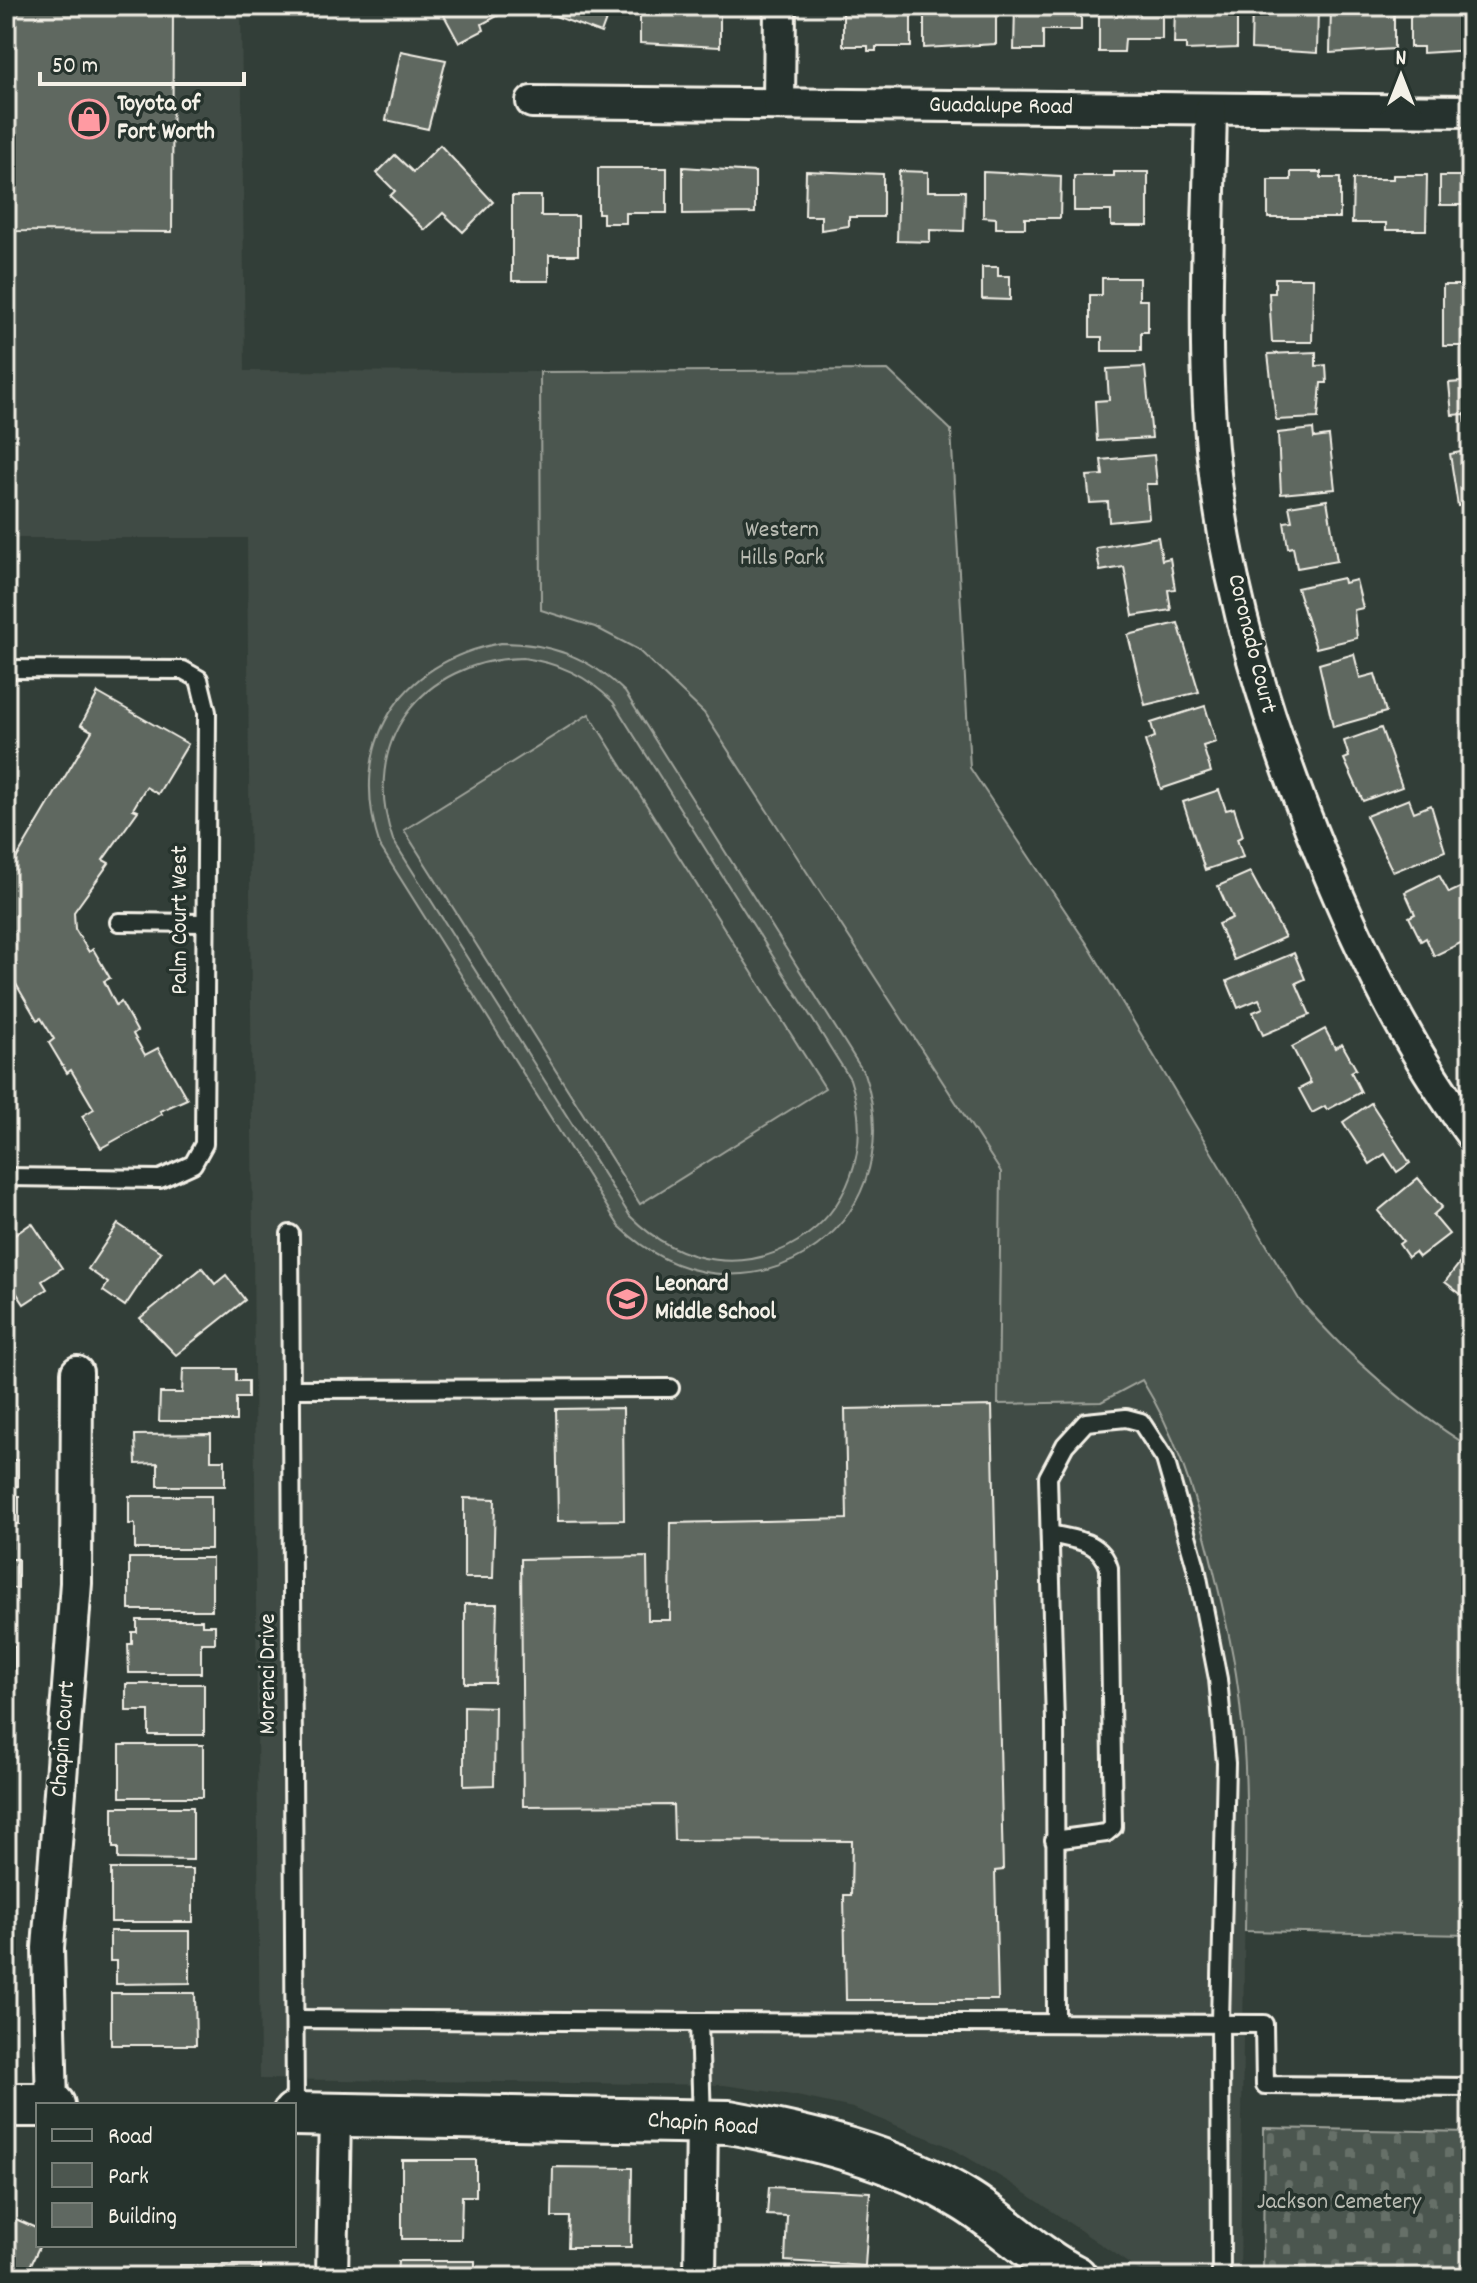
<svg xmlns="http://www.w3.org/2000/svg" width="1477" height="2283" font-family="Dekko,sans-serif">
  <style>
    .built { fill: #404b44 }
    .cemetery { fill: url(#cemetery-stones); stroke: #a0a49c; stroke-width: 2 }
    .park { fill: #4c564f; stroke: #a0a49c; stroke-width: 2; fill-rule: evenodd }
    .building { fill: #5f6861; stroke: #f4f1e8; stroke-width: 2 }
    .lines { fill: none; stroke-linecap: round; stroke-linejoin: round }
    .lane-casing { stroke: #f4f1e8; stroke-width: 22 }
    .street-casing { stroke: #f4f1e8; stroke-width: 36 }
    .secondary-casing { stroke: #f4f1e8; stroke-width: 48 }
    .lane { stroke: #26332d; stroke-width: 16 }
    .street { stroke: #26332d; stroke-width: 30 }
    .secondary { stroke: #26332d; stroke-width: 42 }
    .labels { text-anchor: middle; dominant-baseline: central; stroke-width: 7; stroke-linejoin: round; paint-order: stroke }
    .poi-label { font-size: 24px; font-weight: bold; fill: #f4f1e8; stroke: #26332d; text-anchor: start }
    .street-label { font-size: 24px; fill: #f4f1e8; stroke: #26332d }
    .park-label { font-size: 24px; fill: #b9bbb2; stroke: #26332d }
  </style>
  <defs>
    <pattern id="cemetery-stones" width="16" height="16" patternUnits="userSpaceOnUse" patternTransform="scale(2)"><rect width="16" height="16" fill="#4c564f"/><path d="M2 7V4a2 2 0 0 1 4 0v3zM10 15v-3a2 2 0 0 1 4 0v3z" fill="#666f68"/></pattern>
  </defs>
  <rect width="100%" height="100%" fill="#323e38"/>
  <filter id="ink" filterUnits="userSpaceOnUse"><feTurbulence type="fractalNoise" baseFrequency=".0125" numOctaves="2"/><feDisplacementMap in="SourceGraphic" scale="16" xChannelSelector="R" yChannelSelector="G"/><feConvolveMatrix kernelMatrix="1 2 1 2 8 2 1 2 1" color-interpolation-filters="sRGB"/></filter>
  <g filter="url(#ink)">
    <polygon class="built" points="6,6 241,6 245,371 540,372 541,610 591,626 637,649 676,681 712,722 1001,1172 999,1403 1101,1402 1142,1380 1171,1430 1195,1496 1231,1643 1240,1707 1246,1803 1240,2277 1167,2277 1141,2272 1011,2183 948,2146 853,2108 792,2095 724,2085 260,2079 247,538 6,538"/>
    <polygon class="cemetery" points="1264,2128 1471,2132 1471,2277 1263,2277"/>
    <g class="park">
      <path d="M888,370L951,430L970,768L1088,945L1300,1301C1351,1360 1406,1407 1471,1448V1935L1245,1931C1246,1856 1249,1780 1240,1705C1235,1654 1222,1605 1210,1555C1194,1493 1176,1435 1142,1380L1101,1402L998,1404L1001,1172L704,713L637,649L595,627L541,610L540,372Z"/>
      <path d="M501,643C551,643 589,657 625,692L864,1073C918,1233 738,1342 619,1226L380,846C347,746 397,662 501,643ZM523,658C560,663 587,676 613,702L850,1079C898,1222 736,1323 630,1216L393,840C359,742 421,660 523,658Z"/>
      <polygon points="589,714 825,1088 640,1204 404,830"/>
    </g>
    <g class="building">
      <polygon points="6,6 173,6 172,232 6,231"/>
      <polygon points="439,6 516,6 482,24 484,30 459,43"/>
      <polygon points="537,6 611,6 601,33 536,9"/>
      <polygon points="640,6 720,6 720,47 640,43"/>
      <polygon points="843,6 911,6 911,47 876,47 876,51 868,51 868,46 843,46"/>
      <polygon points="924,6 996,6 996,44 924,48"/>
      <polygon points="1015,6 1081,6 1081,30 1043,30 1043,50 1014,50"/>
      <polygon points="1099,6 1162,6 1162,39 1125,39 1124,52 1099,52"/>
      <polygon points="1220,6 1237,8 1237,48 1186,50 1186,44 1174,44 1175,7"/>
      <polygon points="1252,6 1318,6 1317,53 1251,49"/>
      <polygon points="1331,6 1394,7 1394,49 1330,53"/>
      <polygon points="1410,9 1471,9 1471,50 1423,53 1423,47 1410,47"/>
      <polygon points="401,51 446,60 428,129 386,120"/>
      <polygon points="440,145 493,202 463,232 443,213 425,230 390,196 395,191 377,173 395,155 413,172"/>
      <polygon points="683,167 755,172 755,213 683,214"/>
      <polygon points="598,168 667,168 667,213 626,213 626,223 603,223 603,213 598,213"/>
      <polygon points="806,171 883,174 883,217 849,217 849,226 821,230 821,216 805,216"/>
      <polygon points="899,171 928,172 928,191 965,191 964,231 930,230 930,242 897,241"/>
      <polygon points="983,172 1061,176 1060,218 1025,218 1025,228 996,228 996,218 983,217"/>
      <polygon points="1114,172 1148,172 1148,226 1111,226 1111,211 1074,211 1074,176 1114,176"/>
      <polygon points="1291,172 1321,172 1321,178 1340,178 1340,218 1268,218 1268,180 1291,180"/>
      <polygon points="1393,175 1427,175 1426,230 1386,230 1386,223 1352,223 1353,179 1393,179"/>
      <polygon points="1440,176 1471,176 1471,240 1463,240 1463,205 1440,205"/>
      <polygon points="512,196 541,196 541,216 578,216 578,255 549,255 549,281 512,281"/>
      <polygon points="982,267 998,267 998,276 1010,276 1010,300 982,299"/>
      <polygon points="1102,278 1139,278 1139,300 1148,300 1148,332 1141,332 1141,351 1102,351 1102,337 1090,337 1090,295 1102,295"/>
      <polygon points="1275,278 1313,278 1312,342 1272,342 1269,293 1275,293"/>
      <rect x="1443" y="285" width="28" height="61"/>
      <polygon points="1316,352 1316,366 1326,365 1327,383 1321,383 1318,418 1276,420 1268,354"/>
      <polygon points="1471,355 1471,429 1466,429 1465,414 1452,415 1449,383 1461,382 1460,368 1467,367 1466,356"/>
      <polygon points="1145,367 1152,438 1097,441 1095,401 1109,400 1107,369"/>
      <polygon points="1313,429 1314,438 1329,436 1335,489 1281,494 1278,433"/>
      <polygon points="1471,450 1471,504 1458,506 1450,454"/>
      <polygon points="1154,455 1157,484 1146,484 1149,518 1109,522 1108,502 1090,503 1087,476 1103,475 1101,460"/>
      <polygon points="1327,500 1337,561 1297,568 1293,547 1288,548 1284,522 1292,521 1289,506"/>
      <polygon points="1158,537 1162,560 1170,558 1175,589 1168,590 1171,610 1133,616 1124,567 1100,571 1096,548"/>
      <polygon points="1343,578 1344,583 1356,580 1363,608 1354,610 1357,638 1316,648 1297,588"/>
      <polygon points="1178,623 1199,692 1145,705 1128,635"/>
      <polygon points="1354,654 1360,678 1375,674 1386,712 1333,727 1319,664"/>
      <polygon points="98,693 188,744 158,794 146,787 133,809 138,811 103,860 109,863 74,912 75,929 89,952 93,949 110,978 104,981 116,1005 121,1002 137,1031 133,1034 145,1055 158,1048 187,1099 160,1111 162,1114 101,1148 82,1116 94,1109 71,1070 67,1073 49,1043 54,1039 41,1018 37,1020 6,967 6,876 92,731 81,725"/>
      <polygon points="1205,706 1216,742 1203,746 1211,772 1161,789 1145,741 1155,737 1151,723"/>
      <polygon points="1381,728 1402,787 1363,801 1344,759 1349,757 1344,741"/>
      <polygon points="1219,790 1226,810 1234,808 1243,836 1237,839 1243,857 1205,870 1183,802"/>
      <polygon points="1409,799 1414,812 1431,805 1445,851 1393,872 1366,816"/>
      <polygon points="1250,872 1285,937 1234,960 1218,924 1232,918 1218,886"/>
      <polygon points="1439,875 1449,893 1466,885 1471,895 1471,921 1464,925 1471,938 1434,956 1426,938 1421,941 1409,917 1415,914 1405,892"/>
      <polygon points="1294,953 1305,979 1296,983 1310,1015 1263,1035 1253,1012 1263,1008 1259,999 1238,1008 1227,981"/>
      <polygon points="1325,1029 1335,1048 1342,1044 1356,1069 1351,1072 1361,1092 1327,1110 1325,1106 1312,1113 1299,1089 1311,1083 1292,1047"/>
      <polygon points="1371,1103 1410,1163 1397,1172 1385,1154 1370,1164 1343,1122"/>
      <polygon points="1418,1178 1442,1207 1433,1215 1449,1234 1419,1257 1415,1252 1408,1257 1399,1244 1403,1241 1378,1211"/>
      <polygon points="32,1223 62,1268 42,1281 47,1289 24,1304 6,1277 6,1241"/>
      <polygon points="118,1224 161,1252 125,1306 103,1291 108,1283 88,1269"/>
      <polygon points="1469,1251 1471,1253 1471,1302 1445,1282"/>
      <polygon points="202,1268 215,1284 226,1275 245,1300 176,1355 140,1318"/>
      <polygon points="183,1369 236,1369 236,1381 248,1381 248,1398 236,1398 236,1421 159,1421 160,1393 182,1393"/>
      <polygon points="992,1406 1003,1870 995,1871 998,2000 846,2000 844,1895 851,1895 852,1841 674,1840 673,1805 523,1806 521,1559 647,1557 648,1620 670,1620 671,1523 847,1519 845,1409"/>
      <polygon points="623,1408 624,1520 558,1521 556,1409"/>
      <polygon points="6,1434 11,1434 11,1460 18,1460 18,1486 6,1486"/>
      <polygon points="211,1434 211,1460 225,1460 225,1486 158,1486 158,1463 136,1464 135,1435"/>
      <polygon points="6,1496 19,1496 19,1524 12,1524 12,1548 6,1548"/>
      <polygon points="129,1496 211,1496 211,1549 135,1549 135,1524 129,1524"/>
      <polygon points="464,1498 495,1499 493,1578 464,1578"/>
      <rect x="129" y="1558" width="83" height="52"/>
      <rect x="6" y="1559" width="12" height="29"/>
      <polygon points="465,1604 497,1604 495,1683 465,1683"/>
      <polygon points="6,1620 10,1620 10,1646 15,1646 15,1673 6,1673"/>
      <polygon points="137,1620 202,1620 202,1625 215,1625 215,1643 201,1643 201,1673 129,1673 128,1644 132,1644 132,1632 137,1632"/>
      <polygon points="6,1683 14,1683 14,1709 7,1709 7,1735"/>
      <polygon points="126,1684 204,1684 204,1735 149,1735 149,1711 126,1711"/>
      <polygon points="464,1706 495,1707 494,1785 464,1786"/>
      <rect x="120" y="1745" width="83" height="52"/>
      <polygon points="113,1807 193,1807 193,1860 118,1859 118,1848 113,1848"/>
      <rect x="111" y="1869" width="82" height="53"/>
      <polygon points="110,1931 190,1931 190,1983 116,1984 116,1961 110,1961"/>
      <polygon points="111,1993 195,1993 196,2045 111,2045"/>
      <polygon points="402,2160 476,2160 476,2196 462,2196 461,2239 402,2239"/>
      <polygon points="553,2167 632,2168 631,2247 568,2247 569,2217 552,2217"/>
      <polygon points="769,2187 870,2192 865,2266 785,2261 787,2216 767,2215"/>
      <polygon points="9,2216 38,2229 40,2245 25,2277 6,2277"/>
      <polygon points="398,2261 475,2261 475,2277 397,2277"/>
      <rect x="180" y="2265" width="81" height="12"/>
    </g>
    <g class="lines">
      <g class="lane-casing">
        <g id="lane">
          <polyline points="6,669 183,670 199,679 207,712 204,1144 193,1164 160,1179 6,1177"/>
          <polyline points="119,922 205,923"/>
          <polyline points="290,1234 295,2112"/>
          <polyline points="291,1389 670,1388"/>
          <path d="M1050,1534C1075,1540 1101,1540 1109,1568L1113,1827L1106,1833L1054,1840"/>
          <polyline points="295,2019 699,2022"/>
          <polyline points="1056,2022 1055,1722 1048,1477 1065,1445 1086,1422 1126,1418 1141,1422 1165,1459 1196,1567 1218,1679 1226,1763 1220,2022 1221,2277"/>
          <polyline points="702,2121 699,2022 1264,2024 1265,2085 1471,2087"/>
        </g>
      </g>
      <g class="street-casing">
        <g id="street">
          <polyline points="532,102 1471,111"/>
          <polyline points="779,104 780,6"/>
          <path d="M1211,109C1209,222 1202,336 1212,448C1226,590 1268,726 1322,857C1362,954 1408,1049 1471,1134"/>
          <polyline points="52,2105 48,1948 76,1583 77,1372"/>
          <polyline points="332,2277 335,2115"/>
          <polyline points="700,2277 702,2121"/>
        </g>
      </g>
      <g class="secondary-casing">
        <g id="secondary">
          <polyline points="6,2105 53,2105"/>
          <path d="M294,2114L729,2122C810,2137 894,2156 965,2200C1003,2223 1036,2258 1075,2277"/>
        </g>
      </g>
      <use href="#lane" class="lane"/>
      <use href="#street" class="street"/>
      <use href="#secondary" class="secondary"/>
    </g>
  </g>
  <defs>
    <g id="shop-ring" transform="scale(2)"><circle r="9.5" fill="#26332d" stroke="#ff9aa2" stroke-width="1.5"/><path d="M-5-2.5h2.3a2.7 3.5 0 0 1 5.4 0H5L5.5 6h-11ZM-1.5-2.5h3a1.5 2.3 0 0 0-3 0Z" fill="#ff9aa2"/></g>
    <g id="school-ring" transform="scale(2)"><circle r="9.5" fill="#26332d" stroke="#ff9aa2" stroke-width="1.5"/><path d="M0-5L7-2L0 1L-7-2ZM-4 1L0 2.5L4 1V4Q0 6-4 4Z" fill="#ff9aa2"/></g>
  </defs>
  <g fill-rule="evenodd">
    <use href="#shop-ring" x="89" y="119"/>
    <use href="#school-ring" x="627" y="1299"/>
  </g>
  <g class="labels">
    <g class="poi-label">
      <text x="117" y="105">Toyota of<tspan x="117" dy="28">Fort Worth</tspan></text>
      <text x="655" y="1285">Leonard<tspan x="655" dy="28">Middle School</tspan></text>
    </g>
    <g class="street-label">
      <text transform="translate(1001 107) rotate(1)">Guadalupe Road</text>
      <text transform="translate(1251 644) rotate(76)">Coronado Court</text>
      <text transform="translate(181 920) rotate(-90)">Palm Court West</text>
      <text transform="translate(269 1674) rotate(-90)">Morenci Drive</text>
      <text transform="translate(64 1739) rotate(-86)">Chapin Court</text>
      <text transform="translate(703 2125) rotate(4)">Chapin Road</text>
    </g>
    <g class="park-label">
      <text x="782" y="531">Western<tspan x="782" dy="28">Hills Park</tspan></text>
      <text x="1339" y="2203">Jackson Cemetery</text>
    </g>
  </g>
  <rect width="1477" height="2283" fill="none" stroke="#26332d" stroke-width="32"/>
  <rect x="16" y="16" width="1445" height="2251" fill="none" stroke="#f4f1e8" stroke-width="3" filter="url(#ink)"/>
  <rect x="36" y="2103" width="260" height="144" fill="#26332d" stroke="#787f78" stroke-width="2"/>
  <rect x="52" y="2129" width="40" height="12" fill="#26332d" stroke="#787f78" stroke-width="2"/>
  <text x="108" y="2143" font-size="24" fill="#f4f1e8">Road</text>
  <rect x="52" y="2163" width="40" height="24" fill="#4c564f" stroke="#787f78" stroke-width="2"/>
  <text x="108" y="2183" font-size="24" fill="#f4f1e8">Park</text>
  <rect x="52" y="2203" width="40" height="24" fill="#5f6861" stroke="#787f78" stroke-width="2"/>
  <text x="108" y="2223" font-size="24" fill="#f4f1e8">Building</text>
  <g transform="translate(1401 76)" stroke="#26332d" stroke-width="6" paint-order="stroke">
  <path d="M0-6L14 30L0 20L-14 30Z" fill="#f4f1e8"/>
  <text y="-12" font-size="22" font-weight="bold" text-anchor="middle" fill="#f4f1e8">N</text>
  </g>
  <path d="M40 72v12h204v-12" fill="none" stroke="#f4f1e8" stroke-width="4"/>
  <text x="52" y="72" font-size="24" fill="#f4f1e8" stroke="#26332d" stroke-width="6" paint-order="stroke">50 m</text>
</svg>
